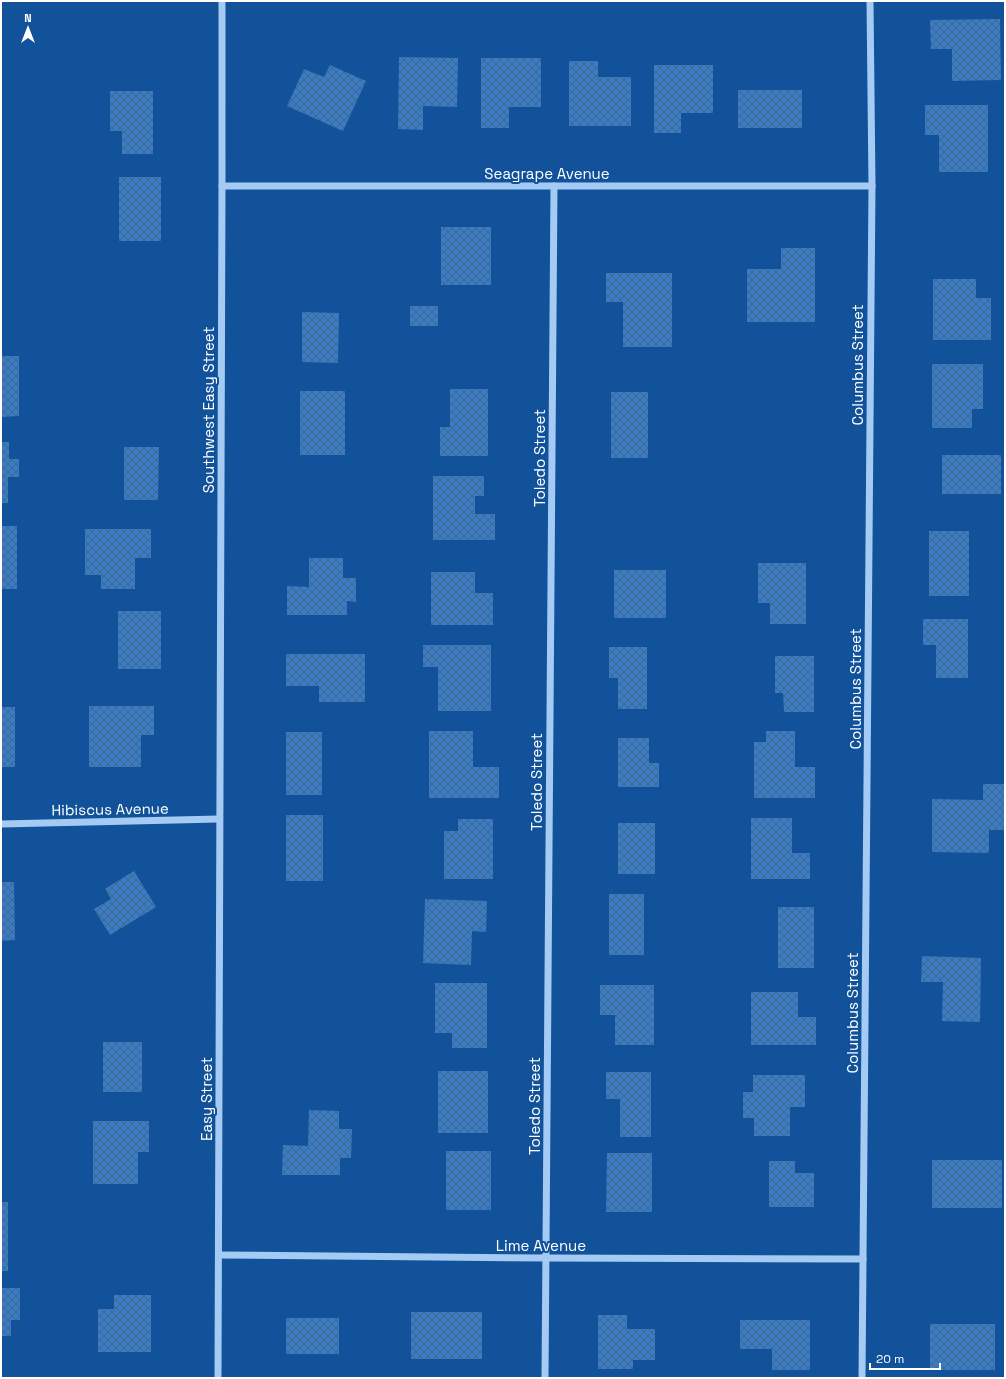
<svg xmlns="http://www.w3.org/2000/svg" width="1006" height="1379" font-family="'Space Grotesk',sans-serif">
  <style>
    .building { fill: url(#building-cross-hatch) }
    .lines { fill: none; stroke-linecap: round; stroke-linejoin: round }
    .minor { stroke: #a5cbf4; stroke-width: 7 }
    .labels { text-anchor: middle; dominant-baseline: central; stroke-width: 4; stroke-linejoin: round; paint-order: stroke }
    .street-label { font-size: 15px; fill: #fff; stroke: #11529a }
  </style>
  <defs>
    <pattern id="building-cross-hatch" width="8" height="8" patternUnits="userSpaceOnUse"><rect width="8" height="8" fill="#3a7bc2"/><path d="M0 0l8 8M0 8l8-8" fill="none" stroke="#42668d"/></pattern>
  </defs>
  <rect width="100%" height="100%" fill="#11529a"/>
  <g class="building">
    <polygon points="1000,19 1001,80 952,81 952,49 931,49 930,20"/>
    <polygon points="399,57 458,58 457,107 423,106 423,130 398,129"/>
    <polygon points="481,58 541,58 541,107 509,107 509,128 481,128"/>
    <polygon points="569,61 598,61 598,77 631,77 631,126 569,126"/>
    <polygon points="330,65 366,81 343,131 287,106 304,69 324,77"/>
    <polygon points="654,65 713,65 713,113 681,113 681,133 654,133"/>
    <rect x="738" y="90" width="64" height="38"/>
    <polygon points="110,91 153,91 153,154 122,154 122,131 110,131"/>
    <polygon points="925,105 988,105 988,172 939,172 939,135 925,135"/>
    <rect x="119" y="177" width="42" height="64"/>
    <rect x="441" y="227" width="50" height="58"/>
    <polygon points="781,248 815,248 815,322 747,322 747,269 781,269"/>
    <polygon points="606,273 672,273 672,347 623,347 623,302 606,302"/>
    <polygon points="933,279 976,279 976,298 991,298 991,340 933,340"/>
    <rect x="410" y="306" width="28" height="20"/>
    <polygon points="302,312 339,313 338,363 302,362"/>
    <polygon points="1,356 19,356 19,416 1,417"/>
    <polygon points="932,364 983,364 983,409 972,409 972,428 932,428"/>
    <polygon points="450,389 488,389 488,456 440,456 440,427 450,427"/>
    <rect x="300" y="391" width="45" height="64"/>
    <rect x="611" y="392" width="37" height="66"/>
    <polygon points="1,442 9,442 9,459 19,459 19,477 8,477 8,503 1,503"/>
    <polygon points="124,447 159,447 158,500 124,500"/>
    <rect x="942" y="455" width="59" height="39"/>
    <polygon points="433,476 484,476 484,496 475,496 475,514 495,514 495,540 433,540"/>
    <rect x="1" y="526" width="16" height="63"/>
    <polygon points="85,529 151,529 151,558 135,558 135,589 101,589 101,575 85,575"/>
    <rect x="929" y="531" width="40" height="65"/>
    <polygon points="309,558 343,558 343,578 356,578 356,602 347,601 347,615 287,615 287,586 309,587"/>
    <polygon points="758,563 806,563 806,624 770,624 770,603 758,603"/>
    <rect x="614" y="570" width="52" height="48"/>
    <polygon points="431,572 475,572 475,593 493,593 493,625 431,625"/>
    <rect x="118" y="611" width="43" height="58"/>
    <polygon points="923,619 968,619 968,678 936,678 936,645 923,645"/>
    <polygon points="423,645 491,645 491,711 438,711 438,667 423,667"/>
    <polygon points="609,647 647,647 647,709 618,709 618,678 609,678"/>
    <polygon points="286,654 365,654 365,702 319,702 319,686 286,686"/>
    <polygon points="775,656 814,656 814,712 784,712 783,693 775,693"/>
    <polygon points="89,706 154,706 154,735 141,735 141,767 89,767"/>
    <rect x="1" y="707" width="14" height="60"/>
    <polygon points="429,731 473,731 473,767 499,767 499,798 429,798"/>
    <polygon points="766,731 795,731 795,767 815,767 815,798 754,798 754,742 766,742"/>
    <rect x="286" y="732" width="36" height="63"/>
    <polygon points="618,738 649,738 649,763 659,763 659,787 618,787"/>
    <polygon points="983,784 1005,784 1005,830 989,830 989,853 932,852 932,799 983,800"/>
    <rect x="286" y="815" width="37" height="66"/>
    <polygon points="751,818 792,818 792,853 810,853 810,879 751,879"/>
    <polygon points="458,819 493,819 493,879 444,879 444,831 458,831"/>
    <rect x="618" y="823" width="37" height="51"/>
    <polygon points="134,871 156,907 110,935 94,909 111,899 105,889"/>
    <polygon points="1,882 14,882 15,940 1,941"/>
    <rect x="609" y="894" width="35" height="61"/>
    <polygon points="425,899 487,901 486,932 472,931 471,965 423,963"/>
    <rect x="778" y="907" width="36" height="61"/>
    <polygon points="922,956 981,958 980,1022 942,1021 943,982 921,982"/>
    <polygon points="435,983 487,983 487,1048 452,1048 452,1033 435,1033"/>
    <polygon points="600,985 654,985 654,1045 615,1045 615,1015 600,1015"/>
    <polygon points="751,992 798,992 798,1017 816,1017 816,1045 751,1045"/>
    <rect x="103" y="1042" width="39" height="50"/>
    <rect x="438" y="1071" width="50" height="62"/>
    <polygon points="606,1072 651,1072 651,1137 620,1137 620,1099 606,1099"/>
    <polygon points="753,1075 805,1075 805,1107 790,1107 790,1136 754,1136 754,1118 743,1118 743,1092 753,1092"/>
    <polygon points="309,1110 339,1111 339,1129 352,1129 351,1158 340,1158 340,1175 282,1175 283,1145 308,1146"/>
    <polygon points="93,1121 149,1121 149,1152 138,1152 138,1184 93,1184"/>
    <rect x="446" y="1151" width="45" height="59"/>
    <polygon points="607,1153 652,1153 652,1212 606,1212"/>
    <rect x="932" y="1160" width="70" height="48"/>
    <polygon points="769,1161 795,1161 795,1173 814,1173 814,1207 769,1207"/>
    <rect x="1" y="1202" width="7" height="69"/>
    <polygon points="1,1288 20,1288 20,1320 11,1320 11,1336 1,1336"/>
    <polygon points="114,1295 151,1295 151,1352 98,1352 98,1309 114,1309"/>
    <rect x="411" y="1312" width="71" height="47"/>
    <polygon points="598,1315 627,1315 627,1329 655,1329 655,1360 633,1360 633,1369 598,1369"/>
    <rect x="286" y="1318" width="53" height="36"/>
    <polygon points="740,1320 810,1320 810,1370 772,1370 772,1349 740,1349"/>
    <rect x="930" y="1324" width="65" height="46"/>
  </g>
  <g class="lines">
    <g class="minor">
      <polyline points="222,186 872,186"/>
      <polyline points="1,824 219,819"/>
      <polyline points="219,1255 546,1258 863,1259"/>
      <polyline points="218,1378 222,186 222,1"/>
      <polyline points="545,1378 554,186"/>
      <polyline points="862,1378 872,186 870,1"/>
    </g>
  </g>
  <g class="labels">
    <g class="street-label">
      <text x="547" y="173">Seagrape Avenue</text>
      <text transform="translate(857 365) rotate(-90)">Columbus Street</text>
      <text transform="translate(208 410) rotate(-90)">Southwest Easy Street</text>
      <text transform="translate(539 458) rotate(-90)">Toledo Street</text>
      <text transform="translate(855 689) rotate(-90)">Columbus Street</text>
      <text transform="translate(536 782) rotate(-90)">Toledo Street</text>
      <text transform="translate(110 809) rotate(-1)">Hibiscus Avenue</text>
      <text transform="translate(852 1013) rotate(-90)">Columbus Street</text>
      <text transform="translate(206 1099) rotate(-90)">Easy Street</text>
      <text transform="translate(534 1106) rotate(-90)">Toledo Street</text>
      <text x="541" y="1245">Lime Avenue</text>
    </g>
  </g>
  <rect width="1006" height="1379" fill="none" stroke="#ffffff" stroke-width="4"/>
  <g transform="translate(28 28)" stroke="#11529a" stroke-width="3" paint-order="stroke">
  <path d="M0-3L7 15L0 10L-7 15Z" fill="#ffffff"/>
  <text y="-6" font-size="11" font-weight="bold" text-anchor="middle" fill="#ffffff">N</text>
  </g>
  <path d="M870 1363v6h70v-6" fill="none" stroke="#ffffff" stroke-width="2"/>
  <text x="876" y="1363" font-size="12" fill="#ffffff" stroke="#11529a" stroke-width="3" paint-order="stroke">20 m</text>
</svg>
